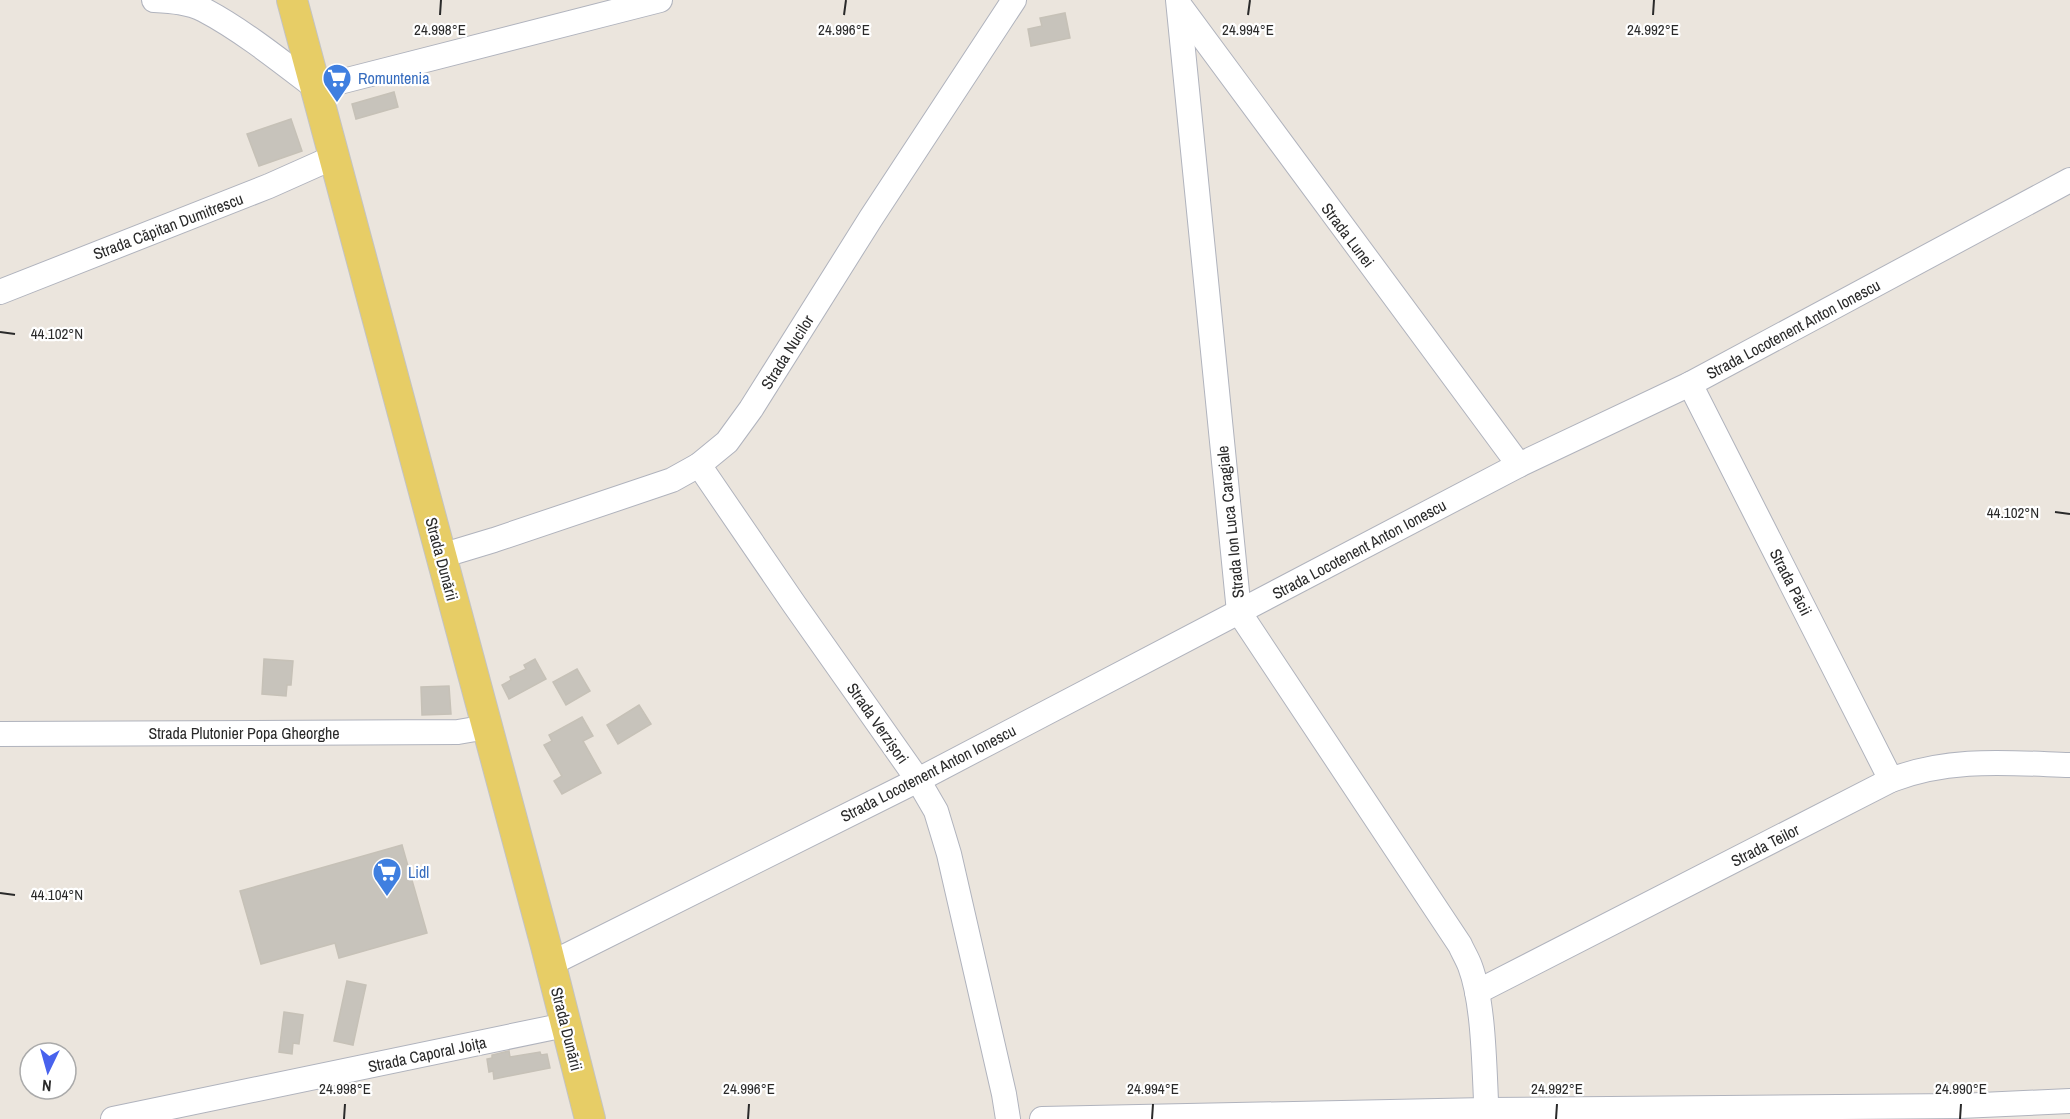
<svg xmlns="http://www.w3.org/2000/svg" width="2070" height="1119" font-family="'Archivo Narrow',sans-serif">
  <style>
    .building { fill: #c7c3bb; stroke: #c6c1b7; stroke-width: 1.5 }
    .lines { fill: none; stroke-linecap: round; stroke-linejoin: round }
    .minor-casing { stroke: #b0b3bd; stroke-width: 26 }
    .major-casing { stroke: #c3c3c3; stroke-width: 32 }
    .minor { stroke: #fff; stroke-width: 24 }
    .major { stroke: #e7cd66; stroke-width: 30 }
    .ticks { fill: none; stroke: #2a2a2a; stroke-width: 2 }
    .labels { text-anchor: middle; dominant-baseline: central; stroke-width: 4.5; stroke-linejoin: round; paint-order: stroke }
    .shop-label { font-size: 16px; fill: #366cbe; stroke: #fff; text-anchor: start }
    .street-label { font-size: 16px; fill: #2a2a2a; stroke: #fff }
    .ticks-label { font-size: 15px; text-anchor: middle; fill: #2a2a2a; stroke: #fff; stroke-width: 4.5; stroke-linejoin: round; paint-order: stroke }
  </style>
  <rect width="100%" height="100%" fill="#ebe5dd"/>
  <g class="building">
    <polygon points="1065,13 1070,38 1031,46 1028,29 1042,26 1040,18"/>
    <polygon points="394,92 398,107 356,119 352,104"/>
    <polygon points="291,119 302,151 259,166 247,134"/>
    <polygon points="264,659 293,661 291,685 287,685 286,696 262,694"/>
    <polygon points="535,659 546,679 509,699 502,685 511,680 510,677 526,669 524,665"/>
    <polygon points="577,669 590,691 566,705 553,682"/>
    <polygon points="449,686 451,714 422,715 421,687"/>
    <polygon points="639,705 651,724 618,744 607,725"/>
    <polygon points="582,717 593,736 583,741 601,773 562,794 554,781 562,776 544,745 552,741 549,735"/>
    <polygon points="402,845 427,933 339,958 335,943 261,964 240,891"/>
    <polygon points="347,981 366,985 353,1045 334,1041"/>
    <polygon points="284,1012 303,1015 299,1044 293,1043 292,1054 279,1052"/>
    <polygon points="509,1051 510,1057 540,1052 541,1055 547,1054 550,1068 494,1079 493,1071 489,1072 487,1059 492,1058 492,1055"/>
  </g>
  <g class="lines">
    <g class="minor-casing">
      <g id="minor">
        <path d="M154,0C171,1 189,2 204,10C242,30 282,62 316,88L660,0"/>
        <path d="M1178,0L1239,612L1460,945C1463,952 1467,958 1470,966C1485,1006 1484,1075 1487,1119"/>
        <polyline points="1180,6 1519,465"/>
        <polyline points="0,292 269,186 334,157"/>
        <polyline points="1690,384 1891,780"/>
        <polyline points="699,465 794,604 918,780 936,811 949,854 1004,1094 1008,1119"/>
        <polyline points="441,556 494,540 672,480 699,465 727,442 751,409 871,218 1014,0"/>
        <polyline points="0,734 458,732 487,727"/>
        <polyline points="550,964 918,780 1519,465 1690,384 2070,180"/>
        <path d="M1477,992L1891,780C1949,757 2009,763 2070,765"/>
        <polyline points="113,1119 565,1025"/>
        <polyline points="1042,1119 1486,1110 1960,1106 2070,1101"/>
      </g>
    </g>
    <g class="major-casing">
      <polyline id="major" points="292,0 546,946 590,1119"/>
    </g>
    <use href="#minor" class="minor"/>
    <use href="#major" class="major"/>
  </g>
  <path class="ticks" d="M440,15L441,0M844,15L846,0M1248,15L1250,0M1653,15L1654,0M0,332L15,334M2055,512L2070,514M0,893L15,895M344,1119L345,1104M748,1119L749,1104M1152,1119L1153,1104M1556,1119L1557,1104M1960,1119L1961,1104"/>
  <defs>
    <g id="supermarket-pin" transform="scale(1.5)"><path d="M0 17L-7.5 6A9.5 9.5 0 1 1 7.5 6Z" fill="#3f7fe0" stroke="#fff"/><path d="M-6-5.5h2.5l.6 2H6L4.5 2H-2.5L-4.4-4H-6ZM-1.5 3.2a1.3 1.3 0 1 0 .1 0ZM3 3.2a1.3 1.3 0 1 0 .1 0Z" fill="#fff"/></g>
  </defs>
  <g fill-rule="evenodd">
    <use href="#supermarket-pin" x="337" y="78"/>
    <use href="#supermarket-pin" x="387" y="872"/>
  </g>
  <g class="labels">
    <g class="shop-label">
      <text x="358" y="78">Romuntenia</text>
      <text x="408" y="872">Lidl</text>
    </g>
    <g class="street-label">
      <text transform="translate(168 226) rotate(-21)">Strada Căpitan Dumitrescu</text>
      <text transform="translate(1348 235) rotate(53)">Strada Lunei</text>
      <text transform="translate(1793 329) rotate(-28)">Strada Locotenent Anton Ionescu</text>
      <text transform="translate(787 352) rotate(-58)">Strada Nucilor</text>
      <text transform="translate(1230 522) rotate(-96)">Strada Ion Luca Caragiale</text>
      <text transform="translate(1359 549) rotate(-28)">Strada Locotenent Anton Ionescu</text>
      <text transform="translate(442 559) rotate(75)">Strada Dunării</text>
      <text transform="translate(1791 582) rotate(63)">Strada Păcii</text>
      <text transform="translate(878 723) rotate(55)">Strada Verzișori</text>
      <text x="244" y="733">Strada Plutonier Popa Gheorghe</text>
      <text transform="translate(928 773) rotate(-27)">Strada Locotenent Anton Ionescu</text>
      <text transform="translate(1765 845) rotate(-27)">Strada Teilor</text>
      <text transform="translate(567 1029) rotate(76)">Strada Dunării</text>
      <text transform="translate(427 1054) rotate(-12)">Strada Caporal Joița</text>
    </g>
  </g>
  <g class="ticks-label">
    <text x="440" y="35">24.998°E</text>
    <text x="844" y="35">24.996°E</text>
    <text x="1248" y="35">24.994°E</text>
    <text x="1653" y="35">24.992°E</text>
    <text x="57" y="339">44.102°N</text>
    <text x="2013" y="518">44.102°N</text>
    <text x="57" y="900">44.104°N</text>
    <text x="345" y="1094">24.998°E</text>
    <text x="749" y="1094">24.996°E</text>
    <text x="1153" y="1094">24.994°E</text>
    <text x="1557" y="1094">24.992°E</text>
    <text x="1961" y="1094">24.990°E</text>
  </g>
  <g transform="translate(48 1071) rotate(185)"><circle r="28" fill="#ffffff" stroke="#aaaaaa" stroke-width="1.5"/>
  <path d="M0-4.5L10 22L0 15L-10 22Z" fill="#4862ed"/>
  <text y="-9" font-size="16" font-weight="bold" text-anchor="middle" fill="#2a2a2a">N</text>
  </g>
</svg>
